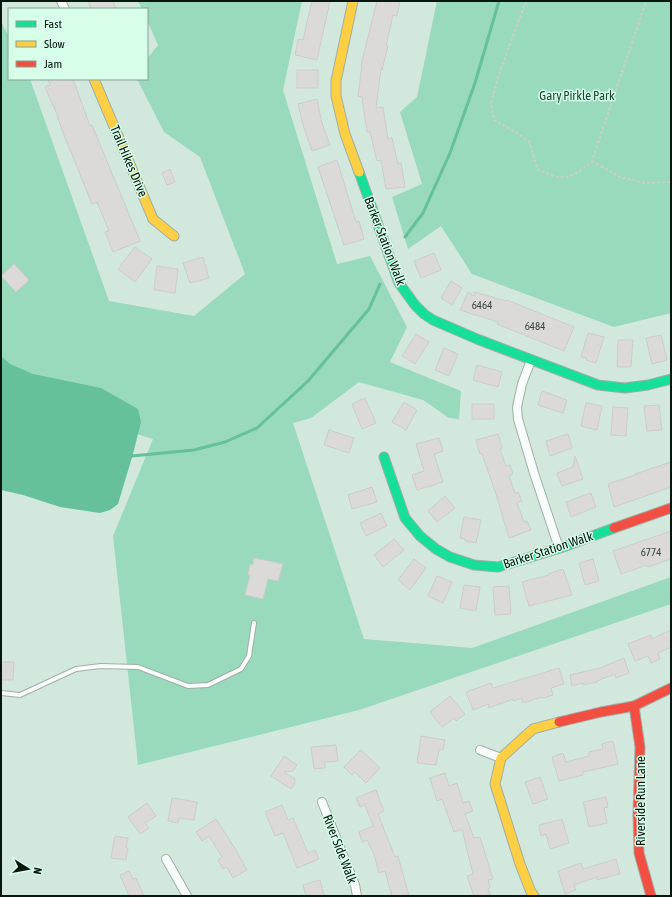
<svg xmlns="http://www.w3.org/2000/svg" width="672" height="897" font-family="'Asap Condensed',sans-serif">
  <style>
    .green { fill: #98dabb }
    .water { fill: #66c09a }
    .lines { fill: none; stroke-linecap: round; stroke-linejoin: round }
    .stream { stroke: #66c09a; stroke-width: 3 }
    .building { fill: #dcdad8; stroke: #cbcdca }
    .lane-casing { stroke: #9fafa7; stroke-width: 6 }
    .street-casing { stroke: #9fafa7; stroke-width: 10 }
    .fast-casing { stroke: #9fafa7; stroke-width: 11 }
    .slow-casing { stroke: #9fafa7; stroke-width: 11 }
    .jam-casing { stroke: #9fafa7; stroke-width: 11 }
    .path { stroke: #c8cecb; stroke-width: 2; stroke-dasharray: 3 2; stroke-linecap: butt }
    .lane { stroke: #f8fcfa; stroke-width: 4 }
    .street { stroke: #f8fcfa; stroke-width: 8 }
    .fast { stroke: #16e098; stroke-width: 9 }
    .slow { stroke: #ffcf43; stroke-width: 9 }
    .jam { stroke: #f24e42; stroke-width: 9 }
    .labels { text-anchor: middle; dominant-baseline: central; stroke-width: 3; stroke-linejoin: round; paint-order: stroke }
    .number-label { font-size: 11px; fill: #3d4742 }
    .park-label { font-size: 13px; fill: #1a4a35; stroke: #d7fee9 }
    .street-label { font-size: 13px; fill: #081610; stroke: #d7fee9 }
  </style>
  <rect width="100%" height="100%" fill="#d2e8dd"/>
  <g class="green">
    <polygon points="138,1 302,1 283,90 337,264 370,256 407,327 390,362 461,391 459,419 449,418 423,400 359,382 311,418 293,423 364,639 472,648 671,577 671,604 359,710 138,765 113,536 153,439 14,397 1,376 1,22 9,37 9,79 30,79 109,301 194,316 245,274 200,157 164,132 137,79 147,79 147,59 158,45 147,20 147,9 142,9"/>
    <polygon points="437,1 671,1 671,313 614,327 472,274 441,226 408,249 392,197 422,184 400,112 417,97"/>
  </g>
  <polygon class="water" points="1,356 10,364 33,374 101,388 138,409 141,422 133,454 118,504 110,510 100,513 60,507 23,495 1,490"/>
  <g class="lines">
    <g class="stream">
      <polyline points="405,237 423,213 450,153 475,83 499,1"/>
      <polyline points="132,456 194,450 225,442 257,428 308,381 369,309 380,284"/>
    </g>
  </g>
  <g class="building">
    <polygon points="88,1 113,1 116,9 91,9"/>
    <polygon points="312,1 330,1 317,60 295,55 298,39 303,40"/>
    <polygon points="377,1 400,1 397,16 393,15 386,46 388,46 382,70 381,69 376,108 383,107 388,139 392,138 398,164 401,163 405,187 386,189 381,160 377,161 370,132 367,132 362,97 358,96 362,65 361,65"/>
    <rect x="297" y="70" width="21" height="18"/>
    <polygon points="48,79 73,79 90,126 92,125 140,241 113,252 105,232 109,231 97,202 92,204 62,130 54,106 53,106 45,87 50,85"/>
    <polygon points="317,99 322,123 330,145 312,151 304,128 298,104"/>
    <polygon points="337,160 356,222 359,221 364,239 344,245 318,167"/>
    <polygon points="170,169 175,182 167,185 162,173"/>
    <polygon points="135,247 152,259 135,282 118,269"/>
    <polygon points="434,253 441,270 421,278 414,261"/>
    <polygon points="203,257 209,278 190,283 183,263"/>
    <polygon points="14,264 29,280 16,292 1,276"/>
    <polygon points="157,266 178,269 175,293 154,290"/>
    <polygon points="451,281 462,288 452,305 441,298"/>
    <polygon points="468,292 474,296 475,292 506,301 507,300 574,327 564,351 497,324 498,322 460,310"/>
    <polygon points="588,333 604,337 596,363 586,360 586,358 581,357"/>
    <polygon points="416,334 429,342 415,364 402,356"/>
    <polygon points="661,335 667,360 652,364 646,338"/>
    <polygon points="618,340 633,340 631,367 617,367"/>
    <polygon points="444,348 458,354 449,376 435,370"/>
    <polygon points="477,365 502,372 498,387 473,380"/>
    <polygon points="542,391 567,400 563,413 538,405"/>
    <polygon points="365,398 376,423 362,429 352,404"/>
    <polygon points="404,402 417,410 406,430 392,422"/>
    <polygon points="586,403 602,406 597,430 581,426"/>
    <rect x="472" y="404" width="22" height="15"/>
    <polygon points="659,405 662,430 647,431 644,406"/>
    <polygon points="613,407 628,408 626,436 611,435"/>
    <polygon points="329,430 354,438 349,453 324,445"/>
    <polygon points="498,434 502,448 500,449 506,466 510,465 513,474 509,476 515,493 518,492 522,501 517,503 524,522 527,521 531,530 509,538 496,494 482,454 480,454 476,440"/>
    <polygon points="568,434 572,448 550,456 546,441"/>
    <polygon points="439,438 443,451 434,454 443,482 417,490 412,475 424,471 416,444"/>
    <polygon points="575,456 583,479 562,486 557,473 573,467"/>
    <polygon points="671,462 671,487 614,507 608,484 635,475 635,474"/>
    <polygon points="372,487 377,502 352,509 348,495"/>
    <polygon points="591,493 596,507 571,517 566,502"/>
    <polygon points="445,496 455,508 437,522 428,511"/>
    <polygon points="381,513 387,526 366,536 360,523"/>
    <polygon points="464,517 481,520 476,543 465,541 465,539 460,538"/>
    <polygon points="671,531 671,559 648,567 647,565 621,574 613,551"/>
    <polygon points="394,539 404,550 383,567 374,555"/>
    <polygon points="254,558 283,564 278,581 268,579 263,599 245,595 250,575 248,575 250,564 253,565"/>
    <polygon points="414,559 426,568 410,590 398,580"/>
    <polygon points="593,559 599,581 585,585 579,563"/>
    <polygon points="563,569 572,595 529,606 522,582 549,575 548,574"/>
    <polygon points="437,576 452,582 443,603 428,596"/>
    <polygon points="464,585 480,587 476,611 460,608"/>
    <polygon points="509,586 511,614 495,615 493,587"/>
    <polygon points="671,630 671,647 658,653 660,659 651,663 648,656 635,661 628,644 651,635 652,639"/>
    <polygon points="624,658 629,673 616,678 615,674 597,681 597,682 583,685 583,683 572,686 570,675 600,668"/>
    <polygon points="1,662 14,662 13,680 1,680"/>
    <polygon points="559,668 564,684 551,688 553,695 543,698 542,697 523,703 522,698 513,701 513,699 489,708 488,704 473,710 466,692 491,683 493,688"/>
    <polygon points="450,696 465,714 456,721 454,718 442,727 430,712"/>
    <polygon points="421,736 445,740 443,750 439,750 436,765 417,763"/>
    <polygon points="613,741 618,764 583,772 583,775 559,781 552,757 563,753 566,762 589,756 589,752 603,749 602,744"/>
    <polygon points="336,745 338,761 325,762 325,768 314,769 311,747"/>
    <polygon points="361,750 380,768 366,783 355,772 352,775 344,767"/>
    <polygon points="284,756 297,765 293,771 284,772 295,779 295,783 291,789 271,776"/>
    <polygon points="445,773 449,786 457,783 463,803 469,801 473,811 465,814 474,838 480,837 493,879 488,880 490,888 488,889 490,894 483,896 474,896 467,876 473,874 462,829 454,832 442,799 437,801 430,778"/>
    <polygon points="540,777 548,799 533,804 525,782"/>
    <polygon points="376,790 384,811 378,814 395,857 398,856 409,896 392,896 385,871 379,873 374,854 367,840 362,842 359,832 373,826 365,805 360,807 356,798"/>
    <polygon points="606,797 608,807 604,808 607,823 589,827 583,802"/>
    <polygon points="172,798 197,802 194,820 179,818 178,823 168,821"/>
    <polygon points="147,803 156,816 145,823 149,828 140,834 128,817"/>
    <polygon points="282,805 288,820 293,818 308,853 315,850 319,859 297,868 283,833 275,836 265,812"/>
    <polygon points="216,819 236,850 247,870 233,878 227,867 223,869 218,860 222,857 209,836 202,841 196,832"/>
    <polygon points="562,819 569,843 550,849 546,834 541,836 539,825"/>
    <polygon points="115,836 128,838 126,848 128,848 126,860 111,858"/>
    <polygon points="616,859 620,874 597,880 597,877 574,885 576,890 565,894 558,871 581,863 583,869"/>
    <polygon points="129,871 133,879 136,878 144,896 129,896 120,875"/>
    <polygon points="320,880 324,896 306,896 303,885"/>
  </g>
  <g class="lines">
    <g class="lane-casing">
      <polyline id="lane" points="1,693 20,695 76,669 101,666 138,667 188,686 208,685 241,669 249,656 254,623"/>
    </g>
    <g class="street-casing">
      <g id="street">
        <polyline points="61,1 65,9"/>
        <polyline points="531,360 522,384 517,407 518,419 534,473 559,548"/>
        <polyline points="480,750 501,758"/>
        <polyline points="322,802 355,885 357,896"/>
        <polyline points="166,859 187,896"/>
      </g>
    </g>
    <g class="fast-casing">
      <g id="fast">
        <polyline points="359,172 399,283 415,305 424,314 433,320 477,339 598,385 625,388 648,385 671,379"/>
        <polyline points="384,457 405,518 420,536 436,549 450,557 474,565 498,567 563,547 614,528"/>
      </g>
    </g>
    <g class="slow-casing">
      <g id="slow">
        <polyline points="353,1 336,81 336,96 345,134 359,172"/>
        <polyline points="94,79 153,219 174,236"/>
        <polyline points="534,896 531,892 520,864 495,784 501,758 533,729 559,722"/>
      </g>
    </g>
    <g class="jam-casing">
      <g id="jam">
        <polyline points="614,528 671,508"/>
        <polyline points="634,706 640,747 638,815 639,853 651,896"/>
        <polyline points="559,722 601,712 634,706 671,688"/>
      </g>
    </g>
    <g class="path">
      <path d="M526,1L499,74L491,103L494,120L519,134L530,143L537,169C564,182 570,180 592,161L646,1"/>
      <polyline points="592,161 620,177 645,183 671,182"/>
    </g>
    <use href="#lane" class="lane"/>
    <use href="#street" class="street"/>
    <use href="#fast" class="fast"/>
    <use href="#slow" class="slow"/>
    <use href="#jam" class="jam"/>
  </g>
  <g class="labels">
    <g class="number-label">
      <text x="482" y="305">6464</text>
      <text x="535" y="326">6484</text>
      <text x="651" y="552">6774</text>
    </g>
    <g class="park-label">
      <text x="577" y="95">Gary Pirkle Park</text>
    </g>
    <g class="street-label">
      <text transform="translate(129 161) rotate(67)">Trail Hikes Drive</text>
      <text transform="translate(385 241) rotate(69)">Barker Station Walk</text>
      <text transform="translate(548 550) rotate(-18)">Barker Station Walk</text>
      <text transform="translate(640 801) rotate(-90)">Riverside Run Lane</text>
      <text transform="translate(340 849) rotate(69)">River Side Walk</text>
    </g>
  </g>
  <rect width="672" height="897" fill="none" stroke="#081610" stroke-width="4"/>
  <rect x="8" y="8" width="140" height="72" fill="#d7fee9" stroke="#84a192"/>
  <rect x="16" y="21" width="20" height="6" fill="#16e098" stroke="#84a192"/>
  <text x="44" y="28" font-size="12" fill="#081610">Fast</text>
  <rect x="16" y="41" width="20" height="6" fill="#ffcf43" stroke="#84a192"/>
  <text x="44" y="48" font-size="12" fill="#081610">Slow</text>
  <rect x="16" y="61" width="20" height="6" fill="#f24e42" stroke="#84a192"/>
  <text x="44" y="68" font-size="12" fill="#081610">Jam</text>
  <g transform="translate(28 869) rotate(101)" stroke="#d7fee9" stroke-width="3" paint-order="stroke">
  <path d="M0-3L7 15L0 10L-7 15Z" fill="#081610"/>
  <text y="-6" font-size="11" font-weight="bold" text-anchor="middle" fill="#081610">N</text>
  </g>
</svg>
